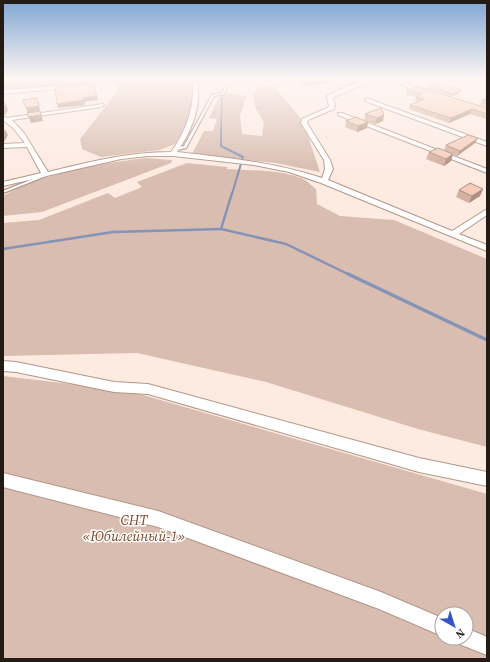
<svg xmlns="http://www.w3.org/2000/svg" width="490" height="662" font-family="'Source Serif 4',serif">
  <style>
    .green { fill: #d8bdb0; fill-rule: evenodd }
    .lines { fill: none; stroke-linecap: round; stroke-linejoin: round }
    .stream-far3 { stroke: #8593b7; stroke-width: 1.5 }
    .stream-far2 { stroke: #8593b7; stroke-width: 2 }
    .stream-far1 { stroke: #8593b7; stroke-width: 2.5 }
    .stream { stroke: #8593b7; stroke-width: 3.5 }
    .lane-casing { stroke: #b29688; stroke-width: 2.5 }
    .street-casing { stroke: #b29688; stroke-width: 2 }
    .lane { fill: #fff; fill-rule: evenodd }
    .street { fill: #fff; fill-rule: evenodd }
    .wall { fill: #d4af9e }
    .shaded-wall { fill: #ac8f81 }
    .building { fill: #f6ccb8; stroke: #ac8f81 }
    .labels { text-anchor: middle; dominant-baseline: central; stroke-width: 3; stroke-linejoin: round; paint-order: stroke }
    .near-park-label { font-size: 14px; font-style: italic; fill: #7d472b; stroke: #fff }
  </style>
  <rect width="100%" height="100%" fill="#fdebe2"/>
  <g class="green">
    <polygon points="71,79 194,79 193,99 186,126 175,144 160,150 101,157 82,149 80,139 117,92 117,82 3,90 3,82"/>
    <polygon points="273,85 303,121 320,172 276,163 192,154 204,131 213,131 217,119 209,118 222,92 246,96 240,116 242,134 262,136 264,122 255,107 254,96 256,88"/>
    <path d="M146,158L172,160L171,163L42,212L3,216V196C44,173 100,163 146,158Z"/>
    <path d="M187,163L228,167L227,169C252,171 277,169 301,178C306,180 311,185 316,189L317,204L340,216L394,220L487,259V447L418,429L266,382L137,353L3,356V223L39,220L108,193L115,198L142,187L137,182Z"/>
    <path d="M3,376L129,391L487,494V659H3ZM442,614H466V638H442Z"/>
  </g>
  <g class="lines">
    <polyline class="stream-far3" points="221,130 222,98"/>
    <polyline class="stream-far2" points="221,129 221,146 243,157 232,194"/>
    <g class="stream-far1">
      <polyline points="232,193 221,229 286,244 350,275"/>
      <polyline points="3,249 113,232 221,229"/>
    </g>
    <polyline class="stream" points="348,274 487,340"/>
    <g class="lane-casing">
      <g id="lane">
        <polygon points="229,79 231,79 224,94 214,96 186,148 176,150 176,148 184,146 212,95 222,93"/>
        <polygon points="43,175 46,176 3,193 3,191"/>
      </g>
    </g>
    <g class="street-casing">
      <g id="street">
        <path d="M193,79H197C202,105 192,131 177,152C228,158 273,162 322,178L325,169L324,160L301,123L302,119L329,107L327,96C342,89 358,79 375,79L332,98L335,104L334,109L308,120L307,123L330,160L333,169L328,180L452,231L487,209V215L459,234L487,245V251L321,183L289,172L254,165L173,156H148L121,159L3,186V182L41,173L27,147L3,148V144L25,143L13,128L3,120V116L7,118L103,104L104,105L101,107L12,120L24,133L48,172C89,162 128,152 171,152C187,130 195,106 193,79Z"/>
        <polygon points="466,79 473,79 487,82 487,85"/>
        <polygon points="100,83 98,85 3,94 3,90"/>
        <polygon points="403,83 431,91 432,92 429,94 401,85"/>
        <polygon points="365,99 369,99 487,142 487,146 365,101"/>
        <polygon points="338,113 342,113 487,169 487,173 338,115"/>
        <polygon points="3,361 16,362 114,382 148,384 419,458 487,472 487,486 419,472 148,394 114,392 16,372 3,371"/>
        <polygon points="3,473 158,511 381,592 442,618 442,636 379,609 158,527 3,487"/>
        <polygon points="466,628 487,637 487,655 459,644 457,638 466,638"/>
      </g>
    </g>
    <use href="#lane" class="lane"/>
    <use href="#street" class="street"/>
  </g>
  <g class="wall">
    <polygon points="294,79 334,79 334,82 304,86"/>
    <polygon points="428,86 461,90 460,93 452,96 427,89"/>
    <polygon points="407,89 487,108 487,118 486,119 470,114 449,123 409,109 410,105 416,102 415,101 416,97 406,94"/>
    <polygon points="487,98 487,107 480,105 482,100"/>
    <polygon points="381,108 383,121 375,124 364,120 365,114"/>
    <polygon points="346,121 368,122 367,128 357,132 345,127"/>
    <polygon points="478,138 475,143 457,156 453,154 451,161 444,166 426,159 429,152 444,150 446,145"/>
    <polygon points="483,189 480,196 469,203 456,197 459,190"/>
  </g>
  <g class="shaded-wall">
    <polygon points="335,79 334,82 304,86 304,84"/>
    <polygon points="461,90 460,93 452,96 453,94"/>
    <polygon points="97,96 98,100 84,102 83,98"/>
    <polygon points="37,98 43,121 31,123 26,108"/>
    <polygon points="84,100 85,105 58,108 57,104"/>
    <polygon points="6,104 8,110 5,115 3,111 3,108"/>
    <polygon points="472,109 470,114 449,123 451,118"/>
    <polygon points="384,115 383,121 375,124 377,118"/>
    <polygon points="368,122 367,128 357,132 358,126"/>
    <polygon points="5,129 8,135 4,142 3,143 3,133"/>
    <polygon points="478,138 475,143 457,156 460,151"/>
    <polygon points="453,154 451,161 444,166 446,159"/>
    <polygon points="483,189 480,196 469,203 472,196"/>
  </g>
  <g class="building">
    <polygon points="298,79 335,79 304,84"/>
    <polygon points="442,83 461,90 453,94 428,86"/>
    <polygon points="93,84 97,96 83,98 84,100 57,104 55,87"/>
    <polygon points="418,87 487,108 487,114 472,109 451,118 410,105 424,99 416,97 422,94 407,89"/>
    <polygon points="37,98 39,106 26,108 23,100"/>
    <polygon points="487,98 487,101 482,100"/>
    <polygon points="3,102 6,104 3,108"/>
    <polygon points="381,108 384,115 377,118 365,114"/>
    <polygon points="40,111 41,115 28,117 27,113"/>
    <polygon points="356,117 368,122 358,126 346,121"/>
    <polygon points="468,135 478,138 460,151 446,145"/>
    <polygon points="438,148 453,154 446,159 429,152"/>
    <polygon points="470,183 483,189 472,196 459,190"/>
  </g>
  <linearGradient id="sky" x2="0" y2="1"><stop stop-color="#80a7d4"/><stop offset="0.46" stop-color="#fef6f2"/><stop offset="1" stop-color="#fef6f2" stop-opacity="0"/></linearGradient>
  <rect width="490" height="171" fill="url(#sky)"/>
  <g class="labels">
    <g class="near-park-label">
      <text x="134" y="520">СНТ<tspan x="134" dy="16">«Юбилейный-1»</tspan></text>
    </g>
  </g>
  <rect width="490" height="662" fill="none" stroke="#251b15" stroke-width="8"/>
  <g transform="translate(454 626) rotate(141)"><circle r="19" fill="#ffffff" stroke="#a8a4a1"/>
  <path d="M0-3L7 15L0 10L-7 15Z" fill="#3654c6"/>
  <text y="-6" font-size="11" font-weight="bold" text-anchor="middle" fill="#251b15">N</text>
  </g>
</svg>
